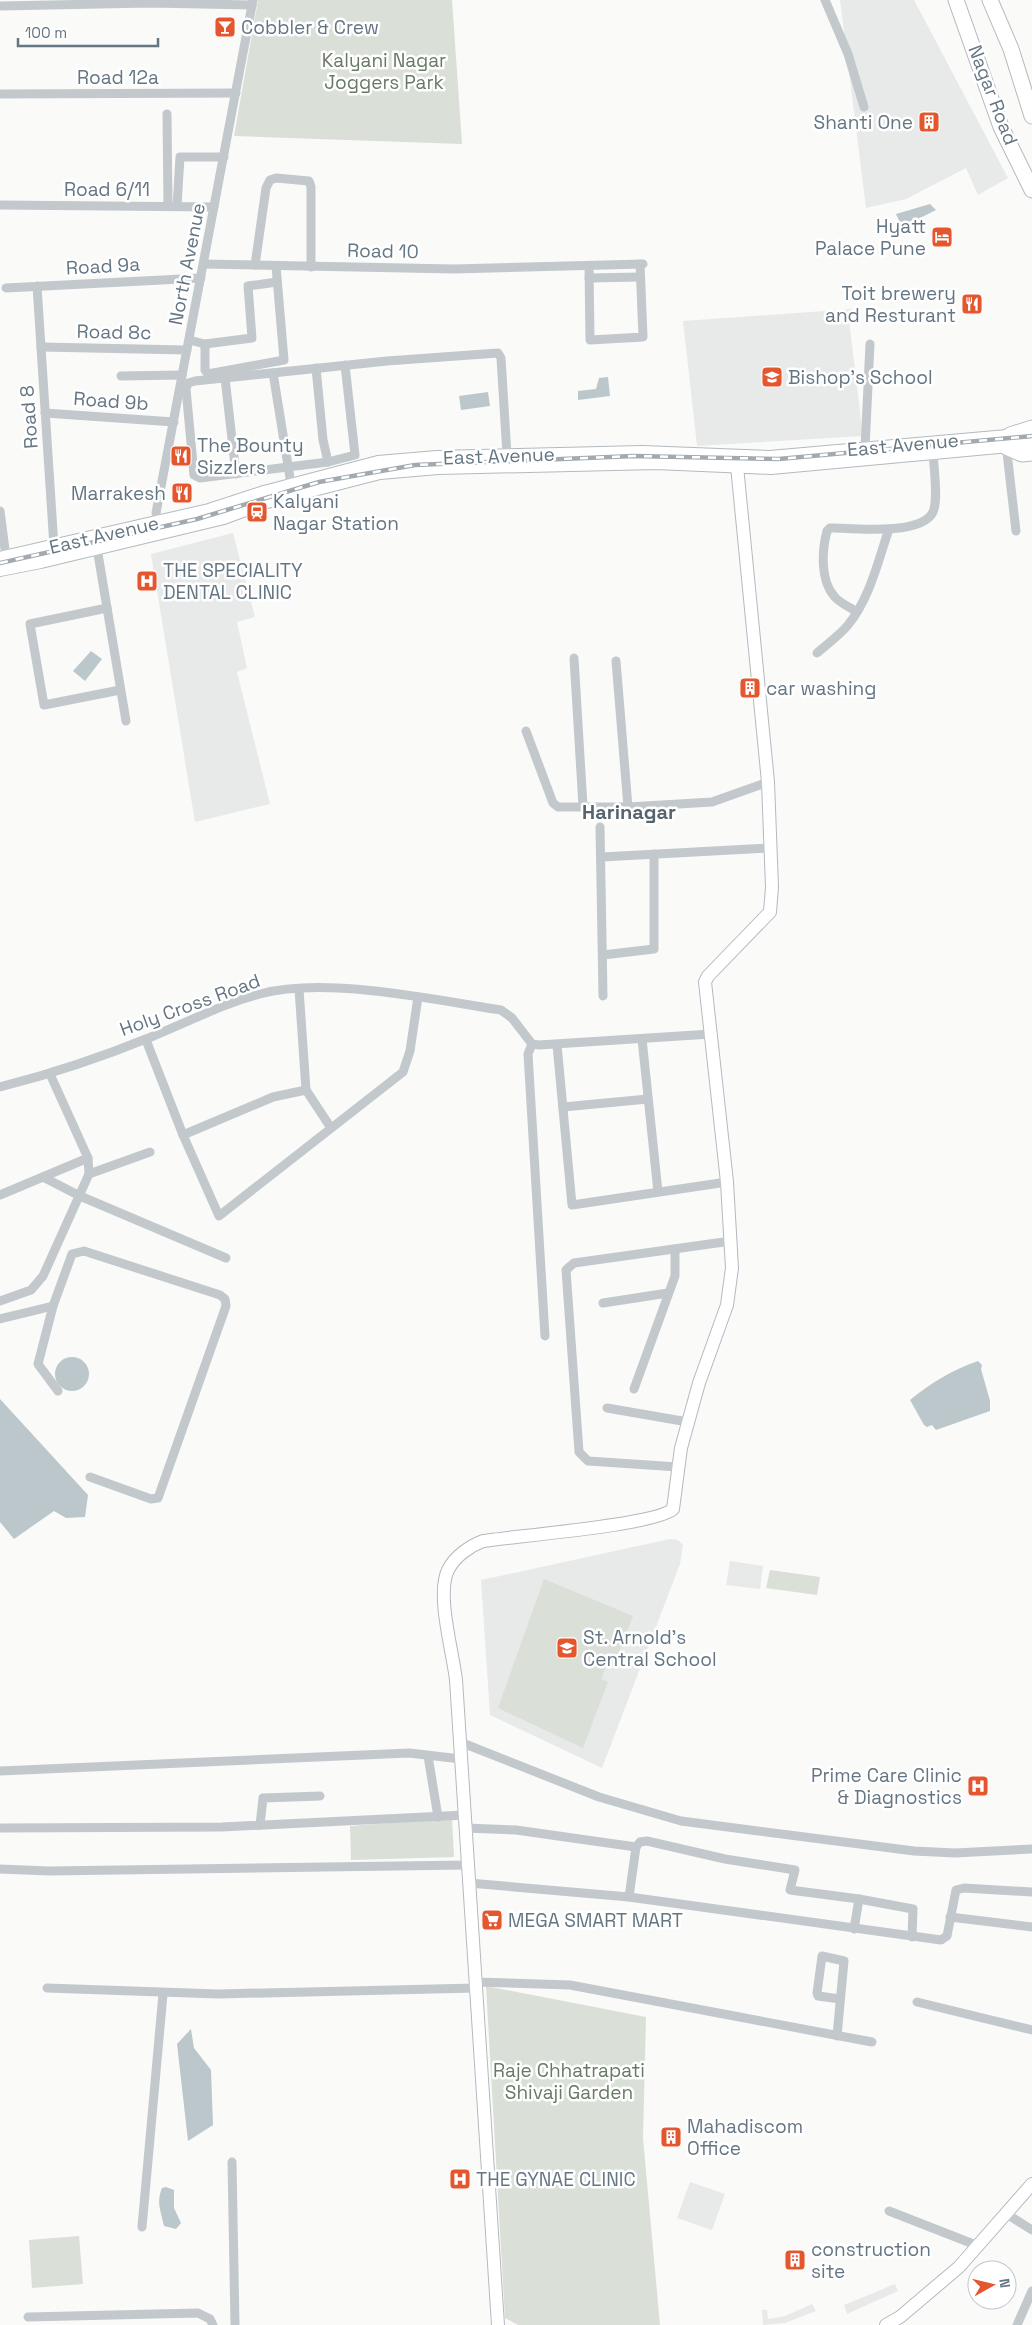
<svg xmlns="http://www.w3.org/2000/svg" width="1032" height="2325" font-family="'Space Grotesk',sans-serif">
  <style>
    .built { fill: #e8e9e9 }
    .green { fill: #dadfd7 }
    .water { fill: #bbc7cb }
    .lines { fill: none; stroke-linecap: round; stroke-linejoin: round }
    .secondary-casing { stroke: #b3babf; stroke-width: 14 }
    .highway-casing { stroke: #b4b9bd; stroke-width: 17 }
    .street { stroke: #c3c8cc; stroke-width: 9 }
    .secondary { stroke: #fff; stroke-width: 12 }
    .highway { stroke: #fff; stroke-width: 15 }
    .rail-casing { stroke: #a2aab0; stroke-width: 4.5 }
    .rail { stroke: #fff; stroke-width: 2.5; stroke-dasharray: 8; stroke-linecap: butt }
    .labels { text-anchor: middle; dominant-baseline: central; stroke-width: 5; stroke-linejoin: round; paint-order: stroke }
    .poi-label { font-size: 19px; fill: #657683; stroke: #fff; text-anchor: start }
    .park-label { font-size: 19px; fill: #687a64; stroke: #fff }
    .street-label { font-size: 19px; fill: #657683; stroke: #fff }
    .neighbourhood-label { font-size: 20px; font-weight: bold; fill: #57646e; stroke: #fff }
  </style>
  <rect width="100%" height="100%" fill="#fafaf8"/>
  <g class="built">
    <polygon points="840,0 914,0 1008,178 978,195 966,168 906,199 866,208"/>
    <polygon points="852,309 849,320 863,436 697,446 683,321"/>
    <polygon points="233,533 255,617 237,622 247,668 237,672 270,804 195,822 151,554"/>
    <polygon points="670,1539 678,1540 683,1545 680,1564 602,1768 490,1715 481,1580"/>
    <polygon points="730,1561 763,1566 760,1589 726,1585"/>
    <polygon points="690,2182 725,2194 712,2230 677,2218"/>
    <polygon points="895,2284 898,2291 847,2314 844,2305"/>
    <polygon points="812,2304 816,2311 785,2323 763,2325 762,2310 767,2310 768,2319 785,2316"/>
  </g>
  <g class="green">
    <polygon points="258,0 452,0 462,144 234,136"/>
    <polygon points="770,1570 820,1577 817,1595 766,1588"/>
    <polygon points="544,1579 633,1616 614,1666 607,1664 601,1679 608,1682 583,1748 498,1708"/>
    <polygon points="452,1818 454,1857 351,1860 350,1826"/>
    <polygon points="486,1986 646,2017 643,2138 660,2325 518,2325 505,2318"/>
    <polygon points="79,2236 83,2284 32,2288 29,2240"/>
  </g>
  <g class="water">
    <polygon points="930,204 936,210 902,227 896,214"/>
    <polygon points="608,377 610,396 578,400 578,391 596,389 599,378"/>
    <polygon points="488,392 490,406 461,410 459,396"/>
    <polygon points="91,651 102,659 85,681 73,671"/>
    <circle cx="72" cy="1374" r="17"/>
    <path d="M978,1361L982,1365L981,1369L990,1401V1411L936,1430L932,1425L927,1427L924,1425L910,1400C931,1383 952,1370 978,1361Z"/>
    <polygon points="0,1399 88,1495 85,1517 66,1518 54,1511 14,1539 0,1522"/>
    <polygon points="191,2029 194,2048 211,2070 213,2125 188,2141 177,2044"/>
    <path d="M166,2187L174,2190V2208L181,2223L176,2229L164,2226C161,2211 156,2203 162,2188Z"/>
  </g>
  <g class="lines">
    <g class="secondary-casing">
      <g id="secondary">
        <polyline points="0,558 209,510 264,492 378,462 437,457 642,452 770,457 1019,435"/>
        <polyline points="0,570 41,562 224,518 267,502 380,473 438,468 656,463 771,468 1032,444"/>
        <path d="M498,2325L456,1680C453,1652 436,1595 448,1570C455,1556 470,1546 483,1541C515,1536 656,1525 673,1509L681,1448L699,1383L727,1305L732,1268L727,1182L705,982L708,976L770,912L772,887L768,782L736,456"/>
        <polyline points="886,2325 900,2317 959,2267 1032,2184"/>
      </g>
    </g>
    <g class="highway-casing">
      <g id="highway">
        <polyline points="956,0 1001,127 1032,190"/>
        <polyline points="990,0 1011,49 1032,116"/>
        <polyline points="1010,435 1032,428"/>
        <polyline points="1006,447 1022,454 1032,453"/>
      </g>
    </g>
    <g class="street">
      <polyline points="825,0 848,54 864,107"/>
      <polyline points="0,6 150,3 252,5"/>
      <polyline points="0,94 236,93"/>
      <polyline points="167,114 168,206"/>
      <polyline points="0,205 214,207"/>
      <polyline points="177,206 180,157 224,157"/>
      <polyline points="204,264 454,269 643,264"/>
      <polyline points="255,265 266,188 270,180 276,178 309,181 311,187 311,267"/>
      <polyline points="589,266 590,340 643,337 640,264"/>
      <polyline points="589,278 640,277"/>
      <polyline points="37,286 54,547"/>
      <polyline points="6,288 201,278"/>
      <polyline points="189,340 205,344 252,338 248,286 277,282"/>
      <polyline points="205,344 205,370 208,374 284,360 276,266"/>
      <polyline points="41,347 187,350"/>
      <polyline points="345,365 355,455 328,462 200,478 194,475 186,389 188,383 195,381 387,361 498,353 501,358 507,455"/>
      <polyline points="316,368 323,440 328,462"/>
      <polyline points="273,373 291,484"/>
      <polyline points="121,376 182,375"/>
      <polyline points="225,378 236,474"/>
      <polyline points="45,413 174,422"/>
      <polyline points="1006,444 1016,531"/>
      <polyline points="865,448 870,344"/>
      <polyline points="0,511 6,557"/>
      <polyline points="159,526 156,513 253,0"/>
      <polyline points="97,548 126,721"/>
      <polyline points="107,608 30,624 44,705 120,690"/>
      <path d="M857,612C850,607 839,603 834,596C820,580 822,550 827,531L830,528H836C857,529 922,535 933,512C939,498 933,465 933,449"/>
      <path d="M817,653C827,644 840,635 848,625C870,598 878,561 889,529"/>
      <polyline points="574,658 583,806"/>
      <polyline points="616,661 628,807"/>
      <polyline points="526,731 553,803 558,807 628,807 712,802 768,782"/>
      <polyline points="600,827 603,996"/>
      <polyline points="602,857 770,848"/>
      <polyline points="603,955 654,949 654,854"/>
      <polyline points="299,989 306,1090 331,1128"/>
      <polyline points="642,1039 658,1192"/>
      <polyline points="146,1040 183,1135 219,1216 403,1072 410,1051 418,997"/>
      <polyline points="532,1044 528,1054 545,1336"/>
      <polyline points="557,1045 572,1205 727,1182"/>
      <path d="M0,1087C51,1074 102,1057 151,1037C186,1023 224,1003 260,994C326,976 434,1000 501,1010L512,1018L532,1044L539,1045L711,1034"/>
      <polyline points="563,1107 648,1099"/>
      <polyline points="183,1135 273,1097 306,1090"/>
      <polyline points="89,1174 150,1152"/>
      <polyline points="43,1177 80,1196 226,1258"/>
      <polyline points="0,1195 88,1158"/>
      <polyline points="0,1301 31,1290 43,1276 89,1174 88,1158 50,1074"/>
      <polyline points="603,1303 668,1293"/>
      <polyline points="0,1319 53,1306"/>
      <polyline points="634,1389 675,1276 675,1249"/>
      <polyline points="58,1391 38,1364 53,1306 72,1254 84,1251 220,1295 225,1299 226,1306 158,1498 151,1499 90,1477"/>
      <polyline points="607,1408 688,1422"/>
      <polyline points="678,1467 588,1461 579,1452 566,1270 574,1263 731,1241"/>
      <polyline points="460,1742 599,1797 681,1821 914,1851 955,1853 1032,1849"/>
      <polyline points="428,1756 438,1817"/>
      <polyline points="0,1771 409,1753 461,1759"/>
      <polyline points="260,1825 263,1798 320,1796"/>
      <polyline points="0,1828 222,1827 465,1815"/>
      <polyline points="465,1828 516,1830 636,1847"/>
      <polyline points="0,1869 49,1871 468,1865"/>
      <polyline points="469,1883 629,1897 941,1940 947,1936 956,1890 964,1888 1032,1892"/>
      <polyline points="629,1897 636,1847 640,1842 647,1841 725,1859 795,1870 790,1890 859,1899 913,1909 912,1937"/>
      <polyline points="950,1917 1032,1927"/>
      <polyline points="854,1929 859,1899"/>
      <polyline points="475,1982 570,1985 872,2042"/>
      <polyline points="47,1988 218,1994 476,1988"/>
      <polyline points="917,2002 1032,2030"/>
      <polyline points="837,2036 844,1961 822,1956 817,1993 818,1996 840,1999"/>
      <polyline points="232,2162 235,2325"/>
      <polyline points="889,2211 976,2245"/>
      <polyline points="1005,2213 1032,2230"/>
      <polyline points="142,2227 163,1994"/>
      <polyline points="28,2317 198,2313 210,2319 213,2325"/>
      <polyline points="1017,2325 1032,2291"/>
    </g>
    <use href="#secondary" class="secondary"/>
    <use href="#highway" class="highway"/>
    <g class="rail-casing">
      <polyline id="rail" points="0,563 197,519 319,482 415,465 634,456 779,459 1032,436"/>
    </g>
    <use href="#rail" class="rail"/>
  </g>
  <defs>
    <g id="bar-square" transform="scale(1.125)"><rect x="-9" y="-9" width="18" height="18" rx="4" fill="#e4572e" stroke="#fff"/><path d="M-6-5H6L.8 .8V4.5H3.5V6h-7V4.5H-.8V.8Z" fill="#fff"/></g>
    <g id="building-square" transform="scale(1.125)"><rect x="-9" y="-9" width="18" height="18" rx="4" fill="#e4572e" stroke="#fff"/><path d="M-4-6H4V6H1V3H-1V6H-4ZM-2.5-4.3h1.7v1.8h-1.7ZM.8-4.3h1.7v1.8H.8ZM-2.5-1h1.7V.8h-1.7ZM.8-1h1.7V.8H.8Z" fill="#fff"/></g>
    <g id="hotel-square" transform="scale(1.125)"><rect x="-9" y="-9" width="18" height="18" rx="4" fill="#e4572e" stroke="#fff"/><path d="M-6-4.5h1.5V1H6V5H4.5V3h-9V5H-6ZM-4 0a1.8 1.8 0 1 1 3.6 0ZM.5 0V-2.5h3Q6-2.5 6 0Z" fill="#fff"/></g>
    <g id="restaurant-square" transform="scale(1.125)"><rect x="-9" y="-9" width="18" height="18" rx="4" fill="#e4572e" stroke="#fff"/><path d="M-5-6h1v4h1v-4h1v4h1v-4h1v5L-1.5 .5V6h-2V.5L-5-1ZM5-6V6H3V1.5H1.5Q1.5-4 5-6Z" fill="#fff"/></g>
    <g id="school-square" transform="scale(1.125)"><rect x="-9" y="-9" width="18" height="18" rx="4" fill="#e4572e" stroke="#fff"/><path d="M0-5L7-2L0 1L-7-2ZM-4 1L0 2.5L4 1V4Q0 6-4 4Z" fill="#fff"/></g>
    <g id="station-square" transform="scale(1.125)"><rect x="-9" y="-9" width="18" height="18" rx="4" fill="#e4572e" stroke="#fff"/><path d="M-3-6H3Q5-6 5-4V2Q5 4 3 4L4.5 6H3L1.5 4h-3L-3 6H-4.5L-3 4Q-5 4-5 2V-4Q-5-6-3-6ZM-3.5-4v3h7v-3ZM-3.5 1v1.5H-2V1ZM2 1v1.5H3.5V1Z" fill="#fff"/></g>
    <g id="hospital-square" transform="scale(1.125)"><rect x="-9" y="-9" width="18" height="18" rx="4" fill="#e4572e" stroke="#fff"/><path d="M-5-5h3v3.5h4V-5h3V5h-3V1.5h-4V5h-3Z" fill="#fff"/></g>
    <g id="supermarket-square" transform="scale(1.125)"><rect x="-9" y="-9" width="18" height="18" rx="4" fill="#e4572e" stroke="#fff"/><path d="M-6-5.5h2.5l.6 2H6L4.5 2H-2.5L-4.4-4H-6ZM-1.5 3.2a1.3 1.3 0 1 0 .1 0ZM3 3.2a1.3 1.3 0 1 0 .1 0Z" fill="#fff"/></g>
  </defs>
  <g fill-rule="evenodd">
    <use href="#bar-square" x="225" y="27"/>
    <use href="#building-square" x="929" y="122"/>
    <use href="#hotel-square" x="942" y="237"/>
    <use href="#restaurant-square" x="972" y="304"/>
    <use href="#school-square" x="772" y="377"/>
    <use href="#restaurant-square" x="181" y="456"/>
    <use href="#restaurant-square" x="182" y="493"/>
    <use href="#station-square" x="257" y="512"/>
    <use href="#hospital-square" x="147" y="581"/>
    <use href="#building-square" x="750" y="688"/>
    <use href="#school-square" x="567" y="1648"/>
    <use href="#hospital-square" x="978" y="1786"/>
    <use href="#supermarket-square" x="492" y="1920"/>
    <use href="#building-square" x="671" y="2137"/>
    <use href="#hospital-square" x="460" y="2179"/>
    <use href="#building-square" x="795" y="2260"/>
  </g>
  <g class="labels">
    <g class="poi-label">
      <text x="241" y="27">Cobbler &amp; Crew</text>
      <text x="913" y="122" text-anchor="end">Shanti One</text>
      <text x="926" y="226" text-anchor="end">Hyatt<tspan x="926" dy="22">Palace Pune</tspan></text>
      <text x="956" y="293" text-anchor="end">Toit brewery<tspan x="956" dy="22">and Resturant</tspan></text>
      <text x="788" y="377">Bishop's School</text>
      <text x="197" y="445">The Bounty<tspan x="197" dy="22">Sizzlers</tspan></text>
      <text x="166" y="493" text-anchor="end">Marrakesh</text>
      <text x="273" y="501">Kalyani<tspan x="273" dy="22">Nagar Station</tspan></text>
      <text x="163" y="570">THE SPECIALITY<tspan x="163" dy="22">DENTAL CLINIC</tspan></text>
      <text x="766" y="688">car washing</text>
      <text x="583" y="1637">St. Arnold's<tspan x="583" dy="22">Central School</tspan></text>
      <text x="962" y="1775" text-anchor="end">Prime Care Clinic<tspan x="962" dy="22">&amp; Diagnostics</tspan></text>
      <text x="508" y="1920">MEGA SMART MART</text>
      <text x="687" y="2126">Mahadiscom<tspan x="687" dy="22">Office</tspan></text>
      <text x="476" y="2179">THE GYNAE CLINIC</text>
      <text x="811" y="2249">construction<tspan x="811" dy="22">site</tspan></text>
    </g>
    <g class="park-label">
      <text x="384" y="60">Kalyani Nagar<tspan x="384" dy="22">Joggers Park</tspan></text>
      <text x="569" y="2070">Raje Chhatrapati<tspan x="569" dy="22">Shivaji Garden</tspan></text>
    </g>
    <g class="street-label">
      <text x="118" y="77">Road 12a</text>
      <text transform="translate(993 95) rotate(69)">Nagar Road</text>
      <text x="107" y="189">Road 6/11</text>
      <text transform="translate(383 251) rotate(1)">Road 10</text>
      <text transform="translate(187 264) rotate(-79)">North Avenue</text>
      <text transform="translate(103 266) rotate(-3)">Road 9a</text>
      <text transform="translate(114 332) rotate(1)">Road 8c</text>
      <text transform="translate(111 401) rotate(4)">Road 9b</text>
      <text transform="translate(29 417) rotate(-94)">Road 8</text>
      <text transform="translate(903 445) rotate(-5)">East Avenue</text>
      <text transform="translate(499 456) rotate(-2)">East Avenue</text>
      <text transform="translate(104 535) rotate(-13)">East Avenue</text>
      <text transform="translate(190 1005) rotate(-20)">Holy Cross Road</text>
    </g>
    <g class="neighbourhood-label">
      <text x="629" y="812">Harinagar</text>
    </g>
  </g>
  <g transform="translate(992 2285) rotate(82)"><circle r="24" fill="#ffffff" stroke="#c1c8cd"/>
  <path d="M0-4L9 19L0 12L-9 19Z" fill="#e4572e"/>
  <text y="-8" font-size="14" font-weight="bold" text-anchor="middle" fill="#657683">N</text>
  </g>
  <path d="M18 38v8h140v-8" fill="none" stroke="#657683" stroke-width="2.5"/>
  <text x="25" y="38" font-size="15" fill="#657683" stroke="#ffffff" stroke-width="4" paint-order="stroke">100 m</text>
</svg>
